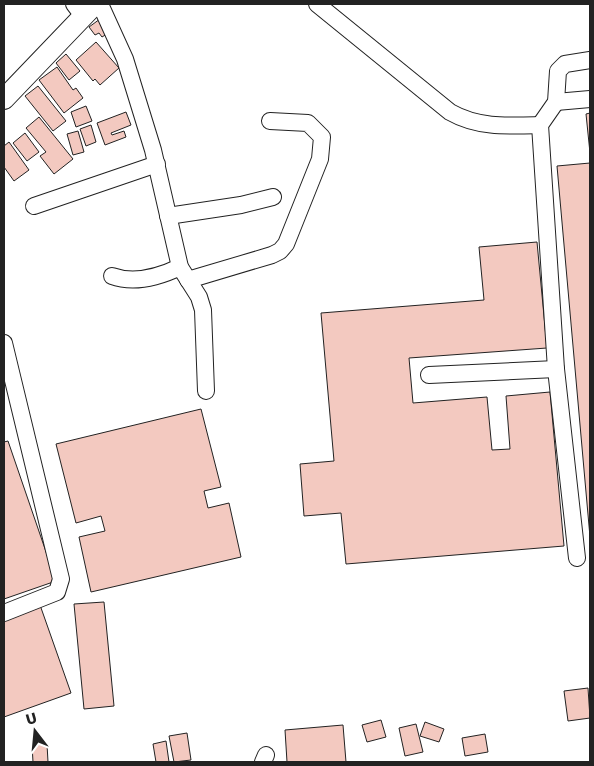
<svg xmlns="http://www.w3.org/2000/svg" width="594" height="766" font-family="'DejaVu Sans',sans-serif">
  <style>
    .building { fill: #f3c9c0; stroke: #222 }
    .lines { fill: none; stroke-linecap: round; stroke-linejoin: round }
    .minor-casing { stroke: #222; stroke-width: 18 }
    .major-casing { stroke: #222; stroke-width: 22 }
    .minor { stroke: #fff; stroke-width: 16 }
    .major { stroke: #fff; stroke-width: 20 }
  </style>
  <rect width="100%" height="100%" fill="#fff"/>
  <g class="building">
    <polygon points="100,19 110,32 102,37 99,33 95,35 89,27"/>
    <polygon points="96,42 119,68 100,85 95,79 93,81 76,60"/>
    <polygon points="66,54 80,71 69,80 56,63"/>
    <polygon points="57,67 73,90 76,88 83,98 64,113 39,80"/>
    <polygon points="38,86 66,121 53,131 25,96"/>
    <polygon points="86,106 92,121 76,127 71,112"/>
    <polygon points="126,112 131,125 111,133 112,135 124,131 126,137 105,145 97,123"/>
    <polygon points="590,113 590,153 586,114"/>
    <polygon points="39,117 73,159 54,174 40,156 46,152 26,128"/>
    <polygon points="91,125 96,142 86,146 80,129"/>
    <polygon points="78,131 84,152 73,155 67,134"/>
    <polygon points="25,133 39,152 27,161 13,143"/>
    <polygon points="9,142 29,170 14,181 4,167 4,146"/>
    <polygon points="590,163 590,537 557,166"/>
    <polygon points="537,242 547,348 409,358 413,403 487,397 492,450 510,449 506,396 550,392 564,546 346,564 341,513 304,516 300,464 334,461 321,313 484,300 479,247"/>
    <polygon points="201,409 221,487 204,491 208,508 229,503 241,557 91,592 79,537 105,531 101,516 76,523 56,444"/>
    <polygon points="8,441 56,581 4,599 4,442"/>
    <polygon points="104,602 114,706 84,709 74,604"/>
    <polygon points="40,605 71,693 4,717 4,618"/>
    <polygon points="588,688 590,718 568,721 564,691"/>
    <polygon points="381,720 386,737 367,742 362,725"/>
    <polygon points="425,722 444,729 439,742 420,736"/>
    <polygon points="416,724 423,752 405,756 399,728"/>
    <polygon points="343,725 346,762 287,762 285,730"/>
    <polygon points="187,733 191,760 174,762 169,736"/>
    <polygon points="485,734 488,752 465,756 462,738"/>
    <polygon points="166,741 169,762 156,762 153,744"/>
    <polygon points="47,744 48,762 33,762 32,745"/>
  </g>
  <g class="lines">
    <g class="minor-casing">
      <g id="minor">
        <polyline points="74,4 83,16"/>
        <polyline points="100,4 125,59 153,150 180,267 199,297 203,310 206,391"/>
        <path d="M317,4L450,112C478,128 508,126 540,125"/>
        <polyline points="556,102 590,99"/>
        <polyline points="34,206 157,164"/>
        <polyline points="168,216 241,205 273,197"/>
        <path d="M112,276C134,284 159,277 180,267"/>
        <polyline points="188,280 272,255 280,251 286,244 320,159 322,137 308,123 270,121"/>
        <polyline points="4,343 61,579 57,592 4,613"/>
        <polyline points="429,375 556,369"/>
        <polyline points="577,558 556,369 540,125 556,102 558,71 565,64 590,60"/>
        <polyline points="263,762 266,755"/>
      </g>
    </g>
    <g class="major-casing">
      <polyline id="major" points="4,99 95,4"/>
    </g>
    <use href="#minor" class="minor"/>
    <use href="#major" class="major"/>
  </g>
  <rect width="594" height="766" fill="none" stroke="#222222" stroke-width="10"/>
  <g transform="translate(35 731) rotate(344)" stroke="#ffffff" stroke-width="4" paint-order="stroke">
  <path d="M0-4L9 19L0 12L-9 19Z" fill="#222222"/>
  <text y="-8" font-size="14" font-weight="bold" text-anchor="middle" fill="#222222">U</text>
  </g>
</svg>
